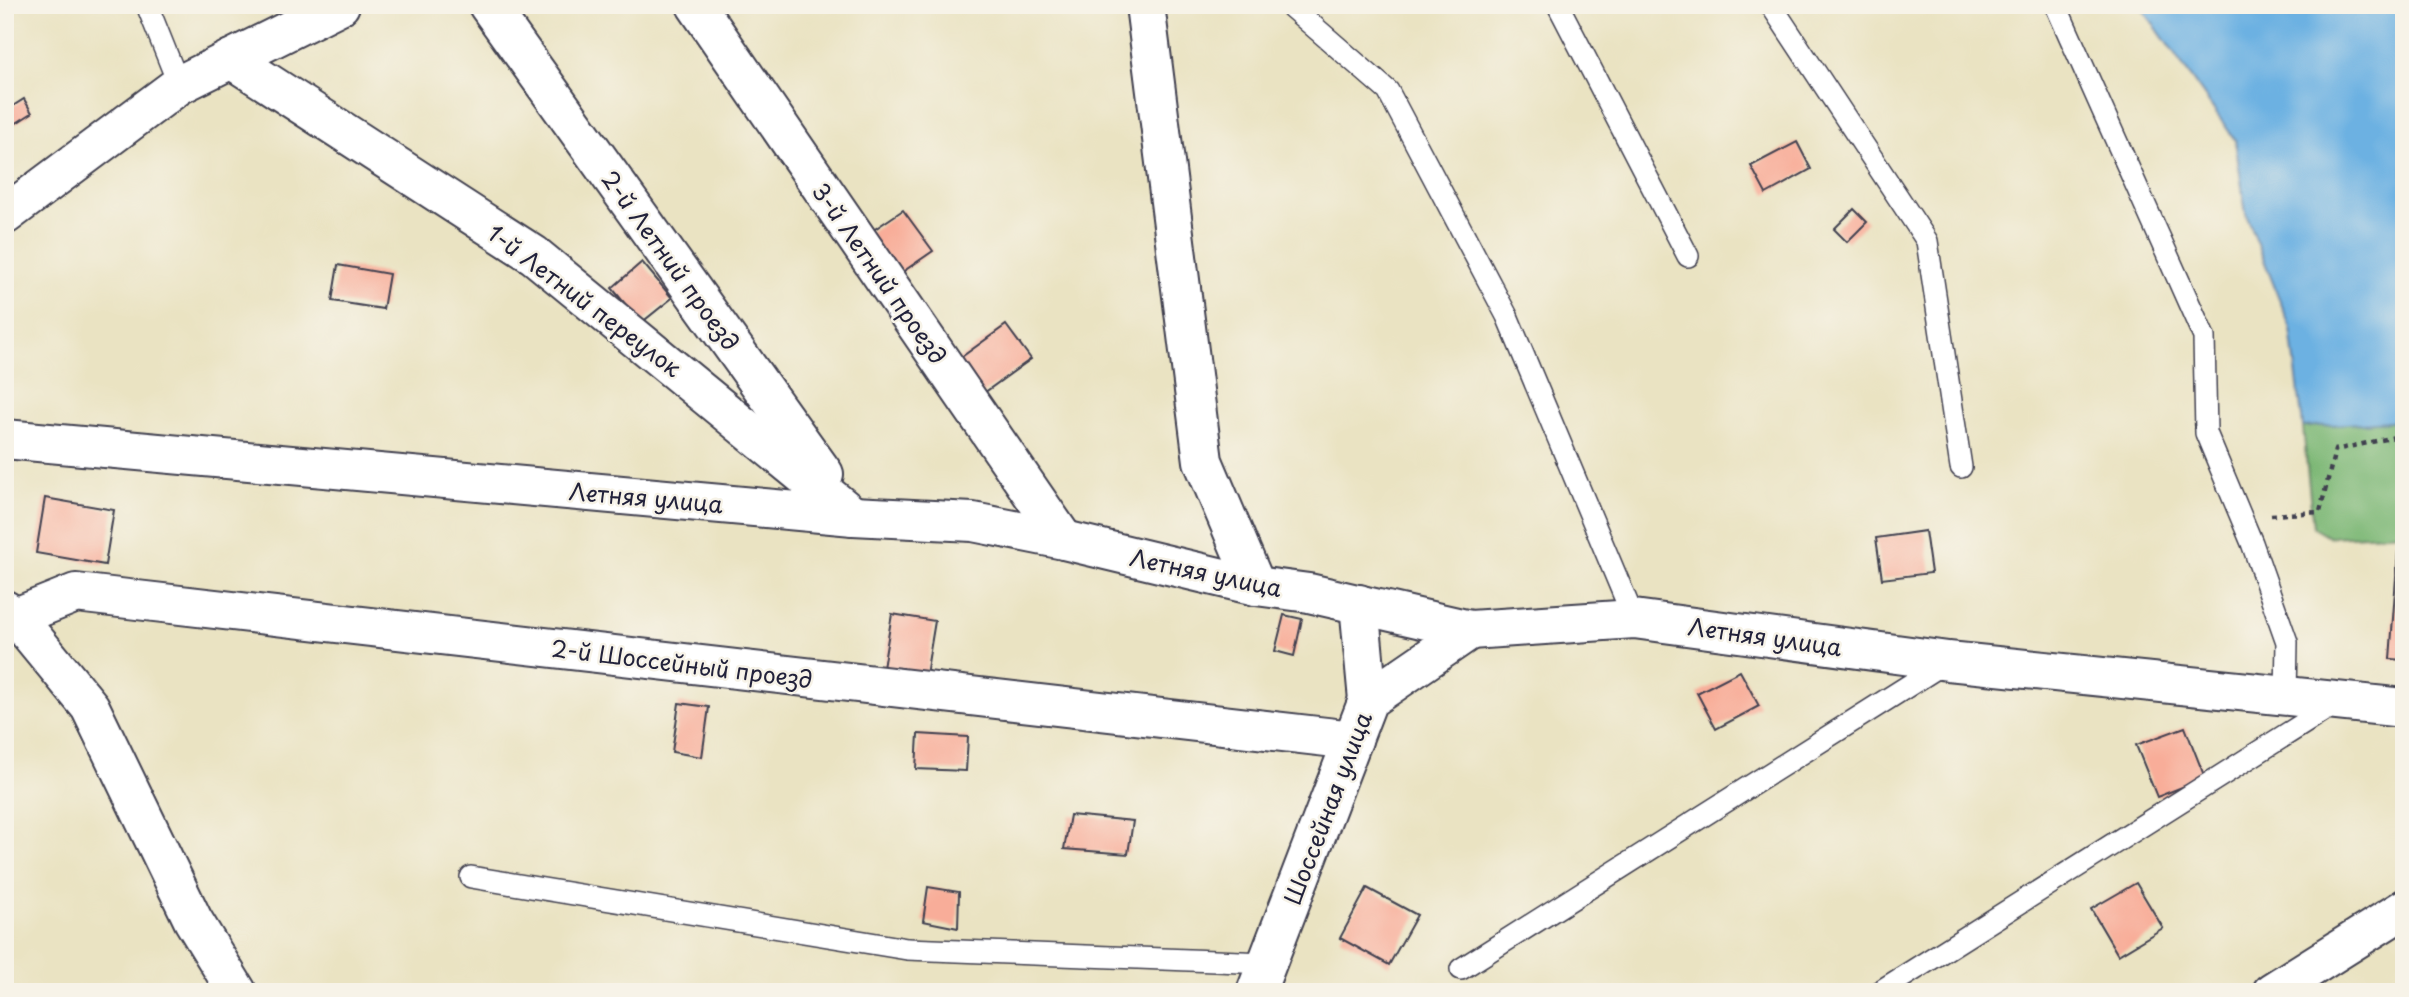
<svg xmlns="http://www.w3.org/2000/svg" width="2409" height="997" font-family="'Playpen Sans',sans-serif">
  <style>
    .forest { fill: #7cb775; stroke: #4f6c58; stroke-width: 2 }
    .water { fill: #6cb1e2; stroke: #476a8e; stroke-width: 2 }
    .building { fill: #f8ad99 }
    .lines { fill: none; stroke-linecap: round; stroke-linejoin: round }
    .lane-casing { stroke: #403f4f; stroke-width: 24 }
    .street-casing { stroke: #403f4f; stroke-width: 42 }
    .secondary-casing { stroke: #403f4f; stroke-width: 42 }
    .path { stroke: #403f4f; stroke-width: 4.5; stroke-dasharray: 5 5; stroke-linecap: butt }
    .lane { stroke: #fff; stroke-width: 21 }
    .street { stroke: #fff; stroke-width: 38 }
    .secondary { stroke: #fff; stroke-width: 38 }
    .labels { text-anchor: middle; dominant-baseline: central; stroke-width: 5; stroke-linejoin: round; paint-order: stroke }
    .street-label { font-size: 23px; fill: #22223b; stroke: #f7f3e8 }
  </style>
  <rect width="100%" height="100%" fill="#f7f3e8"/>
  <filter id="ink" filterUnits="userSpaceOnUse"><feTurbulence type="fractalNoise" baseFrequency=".0143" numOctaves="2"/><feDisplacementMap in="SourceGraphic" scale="14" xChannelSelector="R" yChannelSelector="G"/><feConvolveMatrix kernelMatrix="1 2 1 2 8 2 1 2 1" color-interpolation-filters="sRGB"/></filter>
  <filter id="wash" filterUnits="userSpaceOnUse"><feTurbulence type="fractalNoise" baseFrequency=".00686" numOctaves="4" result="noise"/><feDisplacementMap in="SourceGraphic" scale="28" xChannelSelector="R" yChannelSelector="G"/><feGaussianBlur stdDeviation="1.57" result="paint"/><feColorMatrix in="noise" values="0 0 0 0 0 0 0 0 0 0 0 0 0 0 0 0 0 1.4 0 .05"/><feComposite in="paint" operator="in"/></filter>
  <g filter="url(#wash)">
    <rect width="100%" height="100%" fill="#eae3c2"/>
    <polygon class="forest" points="2404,420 2404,533 2330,537 2313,527 2303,427"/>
    <polygon class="water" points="2140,5 2404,5 2404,420 2303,427 2291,329 2246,214 2235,140"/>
    <g id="blocks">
      <g class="building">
        <polygon points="24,99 32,113 7,129 5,125 5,111"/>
        <polygon points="1797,142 1811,169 1766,194 1751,166"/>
        <polygon points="1854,209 1867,222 1847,242 1834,229"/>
        <polygon points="903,210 933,251 898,275 869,233"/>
        <polygon points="642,262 672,298 641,323 612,288"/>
        <polygon points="338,265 389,274 383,309 332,301"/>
        <polygon points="1006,325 1031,359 981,395 956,361"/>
        <polygon points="45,498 114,510 105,565 36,553"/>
        <polygon points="1925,531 1931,573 1882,579 1876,538"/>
        <polygon points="2398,550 2404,550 2404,660 2390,659"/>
        <polygon points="892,614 935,621 924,687 881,680"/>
        <polygon points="1284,615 1302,619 1294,656 1275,651"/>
        <polygon points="1740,671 1759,706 1716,729 1697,693"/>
        <polygon points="679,703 709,707 702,757 672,752"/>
        <polygon points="2185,727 2205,778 2157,797 2136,745"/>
        <polygon points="918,734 968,737 966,771 916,769"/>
        <polygon points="1070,815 1133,821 1128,854 1064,849"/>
        <polygon points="2136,883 2163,928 2118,955 2091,909"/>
        <polygon points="928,887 959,892 958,928 923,921"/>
        <polygon points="1367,888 1417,915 1389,965 1340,938"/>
      </g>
    </g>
  </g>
  <g filter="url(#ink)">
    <use href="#blocks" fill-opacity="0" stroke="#403f4f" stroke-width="2"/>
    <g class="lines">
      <g class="lane-casing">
        <g id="lane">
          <polyline points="147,5 179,85"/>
          <polyline points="1289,5 1388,91 1507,316 1634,619"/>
          <polyline points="1558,5 1688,256"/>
          <polyline points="1771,5 1927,241 1961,467"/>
          <polyline points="2057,8 2204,337 2206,433 2252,543 2287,642 2286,695"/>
          <polyline points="471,877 907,949 1267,963"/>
          <polyline points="1461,969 1946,662"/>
          <polyline points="1879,992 2336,703"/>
        </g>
      </g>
      <g class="street-casing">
        <g id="street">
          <polyline points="488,5 824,474"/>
          <polyline points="696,5 1064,540"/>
          <polyline points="1145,5 1203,461 1256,586"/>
          <polyline points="231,59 534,255 853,516"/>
          <polyline points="5,215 179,85 340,5"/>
          <polyline points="5,439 853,516 973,522 1064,540 1256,586 1309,593 1470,630 1634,619 1948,661 2404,708"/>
          <polyline points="1359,604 1368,700"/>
          <polyline points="5,610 16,617 90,707 193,920 237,992"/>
          <polyline points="16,617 76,593 1353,740"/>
          <polyline points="1256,992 1368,700 1470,630"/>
        </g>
      </g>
      <g class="secondary-casing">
        <polyline id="secondary" points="2272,992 2404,909"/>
      </g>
      <polyline class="path" points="2271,515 2320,512 2335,450 2404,435"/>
      <use href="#lane" class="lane"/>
      <use href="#street" class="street"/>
      <use href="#secondary" class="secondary"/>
    </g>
  </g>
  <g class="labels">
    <g class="street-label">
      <text transform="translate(671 260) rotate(54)">2-й Летний проезд</text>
      <text transform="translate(880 273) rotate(55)">3-й Летний проезд</text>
      <text transform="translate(585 300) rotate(37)">1-й Летний переулок</text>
      <text transform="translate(646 497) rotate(5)">Летняя улица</text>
      <text transform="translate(1206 572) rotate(12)">Летняя улица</text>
      <text transform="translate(1765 636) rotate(8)">Летняя улица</text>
      <text transform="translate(682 663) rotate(7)">2-й Шоссейный проезд</text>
      <text transform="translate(1327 808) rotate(-69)">Шоссейная улица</text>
    </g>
  </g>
  <rect width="2409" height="997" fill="none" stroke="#f7f3e8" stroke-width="28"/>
</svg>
